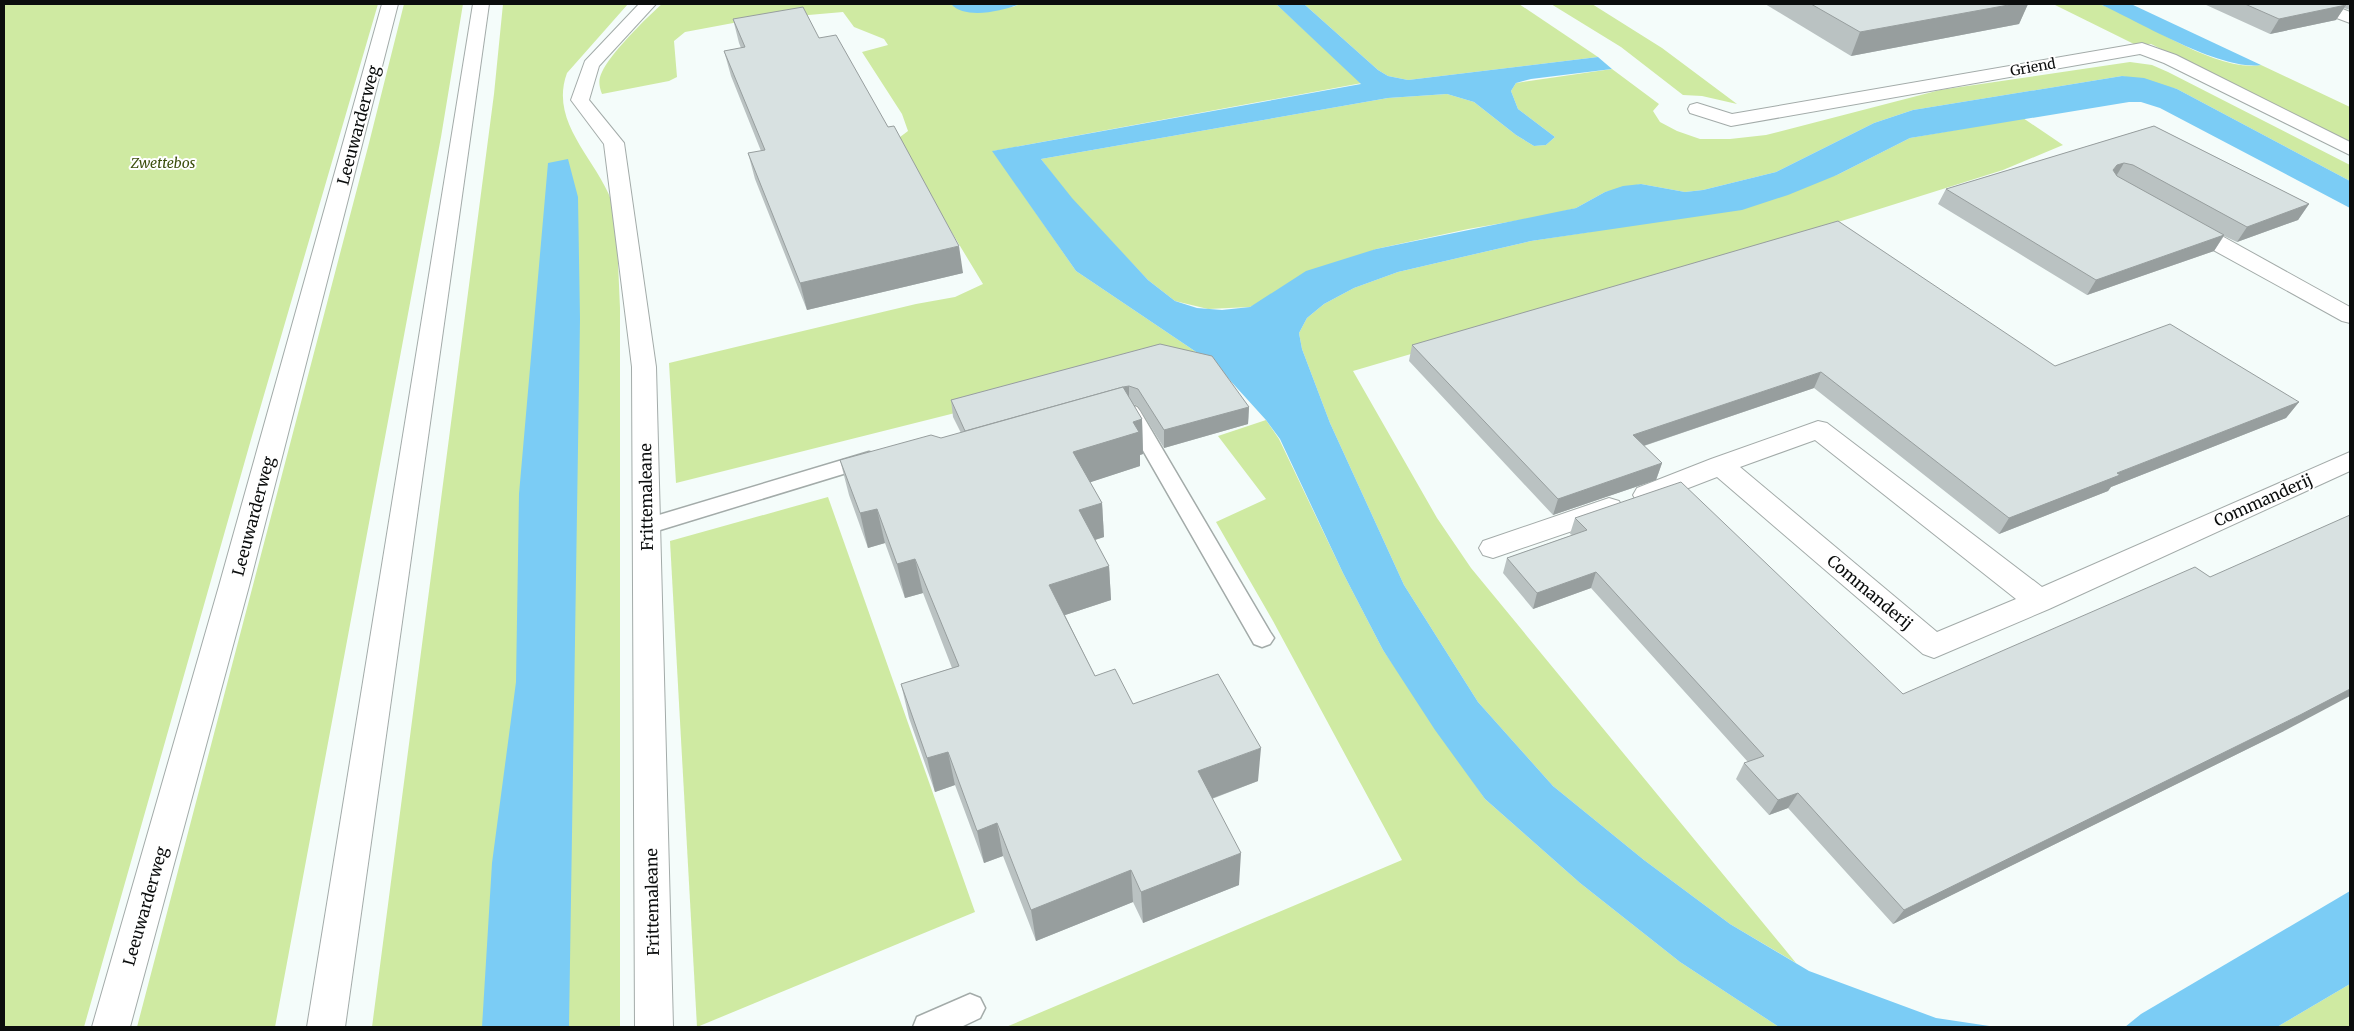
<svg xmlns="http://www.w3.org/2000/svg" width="2354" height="1031" font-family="Merriweather,serif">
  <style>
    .green { fill: #cfeaa2 }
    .water { fill: #7bccf5 }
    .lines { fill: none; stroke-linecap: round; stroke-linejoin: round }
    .service-casing { stroke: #a3aba9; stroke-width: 3 }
    .minor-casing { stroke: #a3aba9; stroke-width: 2 }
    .secondary-casing { stroke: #a3aba9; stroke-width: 2 }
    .service { fill: #fff; fill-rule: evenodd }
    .minor { fill: #fff; fill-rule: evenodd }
    .secondary { fill: #fff; fill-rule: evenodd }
    .wall { fill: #bac2c2 }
    .shaded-wall { fill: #979e9e }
    .building { fill: #d8e1e1; stroke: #979e9e }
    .labels { text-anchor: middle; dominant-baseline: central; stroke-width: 4; stroke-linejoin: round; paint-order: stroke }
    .far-street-label { font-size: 14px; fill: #0b0d0d; stroke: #fff }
    .far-park-label { font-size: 14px; font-style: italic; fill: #3c4f0d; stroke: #fff }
    .street-label { font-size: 16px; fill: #0b0d0d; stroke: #fff }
  </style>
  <rect width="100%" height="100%" fill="#f4fcfa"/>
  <g class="green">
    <polygon points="4,4 378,4 252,436 84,1027 4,1027"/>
    <polygon points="404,4 463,4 441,137 275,1027 137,1027 368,147"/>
    <path d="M503,4H628L567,73C548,125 600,161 614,208C617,217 616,229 617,239C618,262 619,285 620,308V1027H372L494,94Z"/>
    <path d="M662,4H951L965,11L1013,7L1020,4H1276L1362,83L993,151L1076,271L1217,366L955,413L676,483L669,363L916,304L955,297L983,284L896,140L908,131L902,114L862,52L888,45L884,39L854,27L843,12L797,16L787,13L685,32L674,41L677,77L669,81L602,94C599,86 598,80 602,72C610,54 646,18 662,4Z"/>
    <polygon points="1304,4 1519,4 1598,57 1408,80 1388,76 1378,70"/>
    <polygon points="1551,4 1592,4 1662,48 1737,104 1702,96 1683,95 1621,47"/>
    <path d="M2053,4C2067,4 2089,0 2102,5C2148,21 2212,72 2261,65L2350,107V143L2151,44L2138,46Z"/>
    <polygon points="2130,62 2152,65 2168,72 2350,165 2350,181 2177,89 2122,76 1913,110 1874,123 1776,172 1703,190 1685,192 1641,184 1605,192 1576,208 1544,216 1468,229 1376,249 1250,307 1208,309 1175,301 1148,280 1071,199 1041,159 1388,98 1447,94 1474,102 1516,135 1534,146 1546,145 1555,137 1518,109 1511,91 1516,83 1612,69 1659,104 1653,111 1660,122 1677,131 1700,139 1730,139 1766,135 1940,90"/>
    <polygon points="2023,118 2063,145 2003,170 1537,317 1353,371 1437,518 1471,568 1796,963 1730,924 1644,860 1553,786 1478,702 1404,585 1330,423 1302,349 1299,333 1307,318 1324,304 1354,288 1398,272 1531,241 1590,232 1837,175 1910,138"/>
    <polygon points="1266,420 1279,439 1343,573 1383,650 1485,799 1580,883 1680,962 1779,1027 1006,1027 1402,860 1273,621 1216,522 1266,499 1218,436"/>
    <polygon points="828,497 975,912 697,1027 670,541"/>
    <polygon points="2350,984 2350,1027 2277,1027"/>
  </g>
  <g class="water">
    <path d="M951,4H1020C1003,11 965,20 951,4Z"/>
    <polygon points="1276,4 1304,4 1378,70 1388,76 1408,80 1598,57 1612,69 1531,79 1516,83 1511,91 1518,109 1555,137 1546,145 1534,146 1516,135 1474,102 1447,94 1388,98 1041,159 1072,198 1148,280 1175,301 1197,308 1222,310 1250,307 1306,271 1376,249 1576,208 1605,192 1623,186 1641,184 1685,192 1703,190 1776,172 1874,123 1913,110 2122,76 2144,78 2177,89 2350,181 2350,208 2160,108 2141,102 2129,102 1910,138 1837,175 1788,195 1742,210 1531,241 1398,272 1354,288 1324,304 1307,318 1299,333 1302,349 1330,423 1404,585 1478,702 1553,786 1644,860 1730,924 1809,971 1936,1018 1996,1027 1779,1027 1680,962 1580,883 1485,799 1435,730 1383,650 1343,573 1280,439 1266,420 1217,366 1076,271 992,151 1361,84"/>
    <path d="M2100,4H2131L2261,65C2221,71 2139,22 2100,4Z"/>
    <polygon points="568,159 578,197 580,319 569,1027 482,1027 492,863 516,682 519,494 548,163"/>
    <polygon points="2350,891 2350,984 2277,1027 2125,1027 2141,1014"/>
  </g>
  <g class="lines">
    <g class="service-casing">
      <g id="service">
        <polygon points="1130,405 1137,407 1140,411 1270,632 1274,638 1270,644 1262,647 1254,644 1125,419 1119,417 1116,413 1119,409"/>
        <polygon points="869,452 876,454 879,459 876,464 647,534 639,531 636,526 639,521"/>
        <polygon points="970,994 980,998 985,1008 980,1018 961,1027 913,1027 917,1017"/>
      </g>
    </g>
    <g class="minor-casing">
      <g id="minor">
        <polygon points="382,4 398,4 249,586 130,1027 92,1027 219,586"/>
        <polygon points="639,4 656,4 599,66 589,100 624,143 656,367 673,1027 635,1027 632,367 604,144 571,100 585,61"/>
        <polygon points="2308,4 2330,4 2350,12 2350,23 2310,8"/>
        <polygon points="2142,43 2176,55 2350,142 2350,155 2164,63 2140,54 1731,126 1690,113 1688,109 1690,105 1697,103 1732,114"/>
        <polygon points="2185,219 2193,220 2350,307 2350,323 2342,321 2177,230 2174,225 2177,220"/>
        <path d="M1818,421L1827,423L2042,587L2350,452V471L2049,609L1934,658L1923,654L1717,477L1647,504L1637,502L1633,495L1637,488L1711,459ZM1815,440L2016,599L1937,632L1740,467Z"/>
        <polygon points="1609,498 1619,501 1623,508 1619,515 1493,558 1483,555 1479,548 1483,541"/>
      </g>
    </g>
    <g class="secondary-casing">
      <polygon id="secondary" points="473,4 489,4 345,1027 307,1027"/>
    </g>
    <use href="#service" class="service"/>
    <use href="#minor" class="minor"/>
    <use href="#secondary" class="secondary"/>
  </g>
  <g class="wall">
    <polygon points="1765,4 2028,4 2019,24 1851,56"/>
    <polygon points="2204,4 2350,4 2350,10 2344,8 2336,20 2270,34"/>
    <polygon points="733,19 819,38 963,273 807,310 755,179 748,153 761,151 731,76 724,51 741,48 739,43"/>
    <polygon points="2154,126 2309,204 2298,220 2237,242 2224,236 2214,251 2087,295 1938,204 1946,189"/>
    <polygon points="1160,344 1249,407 1248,424 1164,448 1138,406 1133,404 1142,419 1143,454 1140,455 1140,466 1090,482 1102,503 1104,537 1095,540 1109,566 1111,600 1065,615 1095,676 1133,704 1258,781 1212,799 1239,885 1143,923 1133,902 1036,941 1003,856 984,863 955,785 935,792 909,718 901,684 952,668 923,593 905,598 885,543 868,548 849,495 840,460 941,438 961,433 953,417 951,400"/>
    <polygon points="1412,345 2055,366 2299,402 2286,418 2111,487 2108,491 1999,534 1814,388 1644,446 1662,463 1656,480 1553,515 1409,361"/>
    <polygon points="1575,518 1903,694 2284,731 1893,924 1788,808 1769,815 1736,779 1744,763 1748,762 1591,588 1533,609 1503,573 1507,558 1572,535 1570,534"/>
  </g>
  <g class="shaded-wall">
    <polygon points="2014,4 2028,4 2019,24 1851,56 1860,32"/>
    <polygon points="2346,5 2336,20 2270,34 2279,19"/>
    <polygon points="2124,163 2115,178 2113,170 2117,165"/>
    <polygon points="2309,204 2298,220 2237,242 2247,227"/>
    <polygon points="2224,235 2214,251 2087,295 2096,280"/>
    <polygon points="959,246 963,273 807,310 800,283"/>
    <polygon points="1821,372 1814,388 1628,451 1633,435"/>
    <polygon points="1129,386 1129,403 966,432"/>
    <polygon points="2299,402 2286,418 2111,487 2108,491 1999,534 2009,518 2117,473"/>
    <polygon points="1249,407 1248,424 1164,448 1164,430"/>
    <polygon points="1142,419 1143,454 1140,455 1140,466 1076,487 1073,452 1133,422"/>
    <polygon points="1662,463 1656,480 1553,515 1558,499"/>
    <polygon points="1102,503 1104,537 1082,544 1079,510"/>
    <polygon points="877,509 885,543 868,548 860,513"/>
    <polygon points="915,559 923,593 905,598 897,564"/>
    <polygon points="1109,566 1111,600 1053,619 1049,585"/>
    <polygon points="1596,572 1591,588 1533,609 1537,593"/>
    <polygon points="2350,689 2350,696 2284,731 1893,924 1904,910"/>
    <polygon points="1261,748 1258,781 1197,804 1198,771"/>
    <polygon points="948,752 955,785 935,792 927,758"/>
    <polygon points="1798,793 1788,808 1769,815 1778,800"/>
    <polygon points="997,823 1003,856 984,863 977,831"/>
    <polygon points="1241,853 1239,885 1143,923 1141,892"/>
    <polygon points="1131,870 1133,902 1036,941 1031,910"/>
  </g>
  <g class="building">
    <polygon points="1811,4 2014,4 1860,32"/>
    <polygon points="2245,4 2342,4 2346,5 2279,19"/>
    <polygon points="803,7 819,38 836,35 888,127 894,126 959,246 800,283 748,153 765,150 724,51 745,47 733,19"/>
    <polygon points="2154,126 2309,204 2247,227 2133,165 2124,163 2117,165 2113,170 2117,176 2224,235 2096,280 1946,189"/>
    <polygon points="1838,221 2055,366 2170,324 2299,402 2117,473 2120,475 2009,518 1821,372 1633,435 1662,463 1558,499 1412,345"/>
    <polygon points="1160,344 1212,356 1249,407 1164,430 1138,389 1129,386 1123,387 965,431 951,400"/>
    <polygon points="1123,387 1142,419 1133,422 1139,432 1073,452 1102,503 1079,510 1109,566 1049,585 1095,676 1115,669 1133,704 1218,674 1261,748 1198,771 1241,853 1141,892 1131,870 1031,910 997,823 977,831 948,752 927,758 901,684 959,666 915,559 897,564 877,509 860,513 840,460 931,435 941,438"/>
    <polygon points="1681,482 1903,694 2195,567 2210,577 2350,515 2350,689 2300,715 1904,910 1798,793 1778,800 1744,763 1764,756 1596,572 1537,593 1507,558 1587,530 1575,518"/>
  </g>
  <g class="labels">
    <g class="far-street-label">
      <text transform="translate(2033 67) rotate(-10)">Griend</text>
    </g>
    <g class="far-park-label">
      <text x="163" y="163">Zwettebos</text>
    </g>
    <g class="street-label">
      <text transform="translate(358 125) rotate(-75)">Leeuwarderweg</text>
      <text transform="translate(646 497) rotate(-91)">Frittemaleane</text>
      <text transform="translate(2263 500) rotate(-24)">Commanderij</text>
      <text transform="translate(253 516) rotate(-75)">Leeuwarderweg</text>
      <text transform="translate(1870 592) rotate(40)">Commanderij</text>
      <text transform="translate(652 902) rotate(-91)">Frittemaleane</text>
      <text transform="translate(145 906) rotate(-74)">Leeuwarderweg</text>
    </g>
  </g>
  <rect width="2354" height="1031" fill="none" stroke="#0b0d0d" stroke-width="10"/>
</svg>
